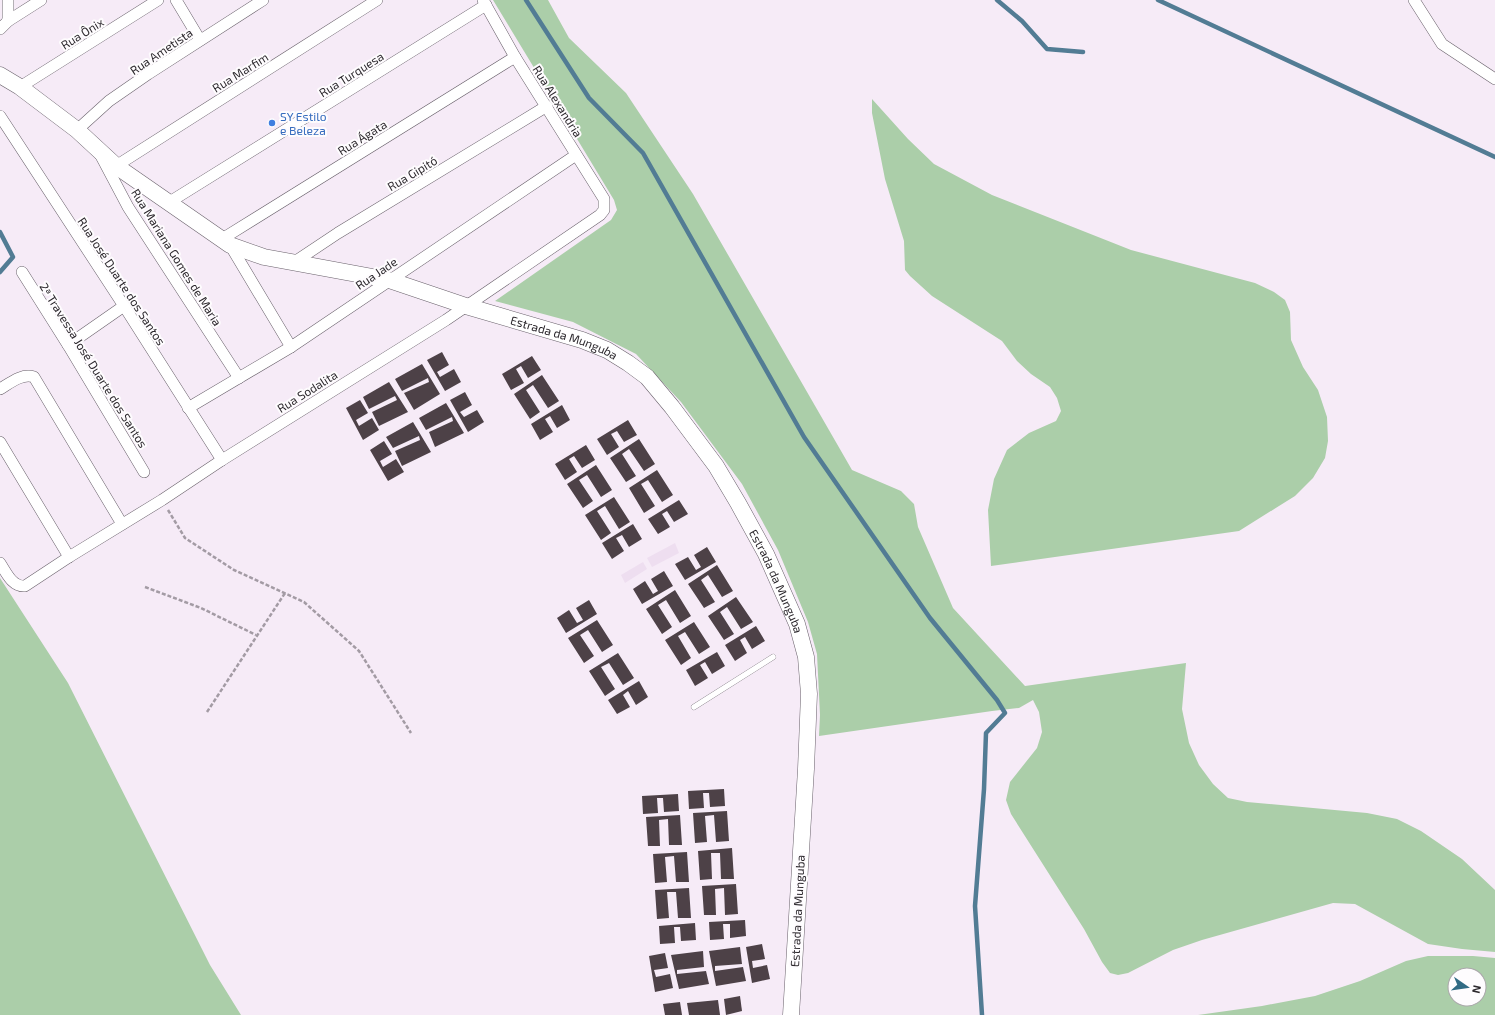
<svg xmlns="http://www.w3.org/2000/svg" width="1495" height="1015" font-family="'Exo 2',sans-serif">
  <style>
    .built { fill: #eedef0 }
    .green { fill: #abcea9; fill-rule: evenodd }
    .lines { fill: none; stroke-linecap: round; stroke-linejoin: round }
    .stream { stroke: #527c94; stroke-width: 4.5 }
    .building { fill: #4d4147 }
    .lane-casing { stroke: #69616b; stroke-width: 6 }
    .street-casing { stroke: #69616b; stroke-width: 12 }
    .secondary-casing { stroke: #69616b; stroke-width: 17 }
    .path { stroke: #a39ba4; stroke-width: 2.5; stroke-dasharray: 4 2; stroke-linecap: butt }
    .lane { stroke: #fff; stroke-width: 5.5 }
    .street { stroke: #fff; stroke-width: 11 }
    .secondary { stroke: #fff; stroke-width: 16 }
    .shop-dot { fill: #3f7fe0; stroke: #fefcfe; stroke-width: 1.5 }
    .labels { text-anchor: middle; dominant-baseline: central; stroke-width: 4; stroke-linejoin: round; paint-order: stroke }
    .street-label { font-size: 12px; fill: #2c282d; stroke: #fefcfe }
    .shop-label { font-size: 12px; fill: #366cbe; stroke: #fefcfe; text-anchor: start }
  </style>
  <rect width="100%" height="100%" fill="#f6ebf7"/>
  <g class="built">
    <polygon points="675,543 679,553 652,567 647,558"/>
    <polygon points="643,562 647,569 625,583 621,575"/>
  </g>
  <g class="green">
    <polygon points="493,0 548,0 569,38 626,93 693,194 852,470 901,491 914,504 918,527 953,608 1025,686 1186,663 1182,709 1189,743 1199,765 1213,784 1228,798 1247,802 1367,813 1397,819 1421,831 1462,859 1495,890 1495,952 1462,949 1428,944 1355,904 1333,903 1202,940 1173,950 1128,973 1118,975 1110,973 1102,962 1084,929 1011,814 1006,800 1010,782 1037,748 1042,732 1039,712 1033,700 1019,708 992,711 819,736 820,715 817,654 808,622 778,550 742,484 681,402 636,354 573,322 495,301 611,220 617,210 614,200"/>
    <polygon points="872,99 908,139 934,164 992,195 1131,250 1255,283 1274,292 1285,300 1290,312 1291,340 1303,367 1318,390 1327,417 1328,441 1325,458 1313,478 1295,496 1239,531 991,566 988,510 994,479 1007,450 1029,433 1056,421 1061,411 1057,398 1050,387 1031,374 1017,361 1002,341 932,296 910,276 905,270 904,241 885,179 872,113"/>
    <polygon points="0,578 68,683 210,965 241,1015 0,1015"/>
    <path d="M1428,956H1473L1495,958V1015H1198L1262,1006L1315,996L1360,981L1406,961ZM1455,975H1479V999H1455Z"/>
  </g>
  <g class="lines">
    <g class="stream">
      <polyline points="526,0 589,98 643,153 804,437 930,618 997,700 1005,713 986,733 984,789 975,906 982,1015"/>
      <polyline points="997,0 1022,21 1047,49 1083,52"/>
      <polyline points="1158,0 1495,157"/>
      <polyline points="0,232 13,257 0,272"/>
    </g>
  </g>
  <g class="building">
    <polygon points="442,352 449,365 437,372 440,377 454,369 461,382 445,391 427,360"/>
    <polygon points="532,356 541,370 528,378 521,366 516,369 524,383 511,390 502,374"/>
    <polygon points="422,364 440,394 414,410 404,393 429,382 428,378 402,391 395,379"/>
    <polygon points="542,375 559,401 548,408 533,385 526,390 540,412 530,419 514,394"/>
    <polygon points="389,382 408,412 379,426 372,412 397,400 395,396 369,409 363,397"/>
    <polygon points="465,392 472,405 460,412 464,417 477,410 484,422 468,432 450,400"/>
    <polygon points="360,400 368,413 356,420 359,426 372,418 379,430 363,440 346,408"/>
    <polygon points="446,403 464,433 435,447 429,432 453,421 452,417 426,430 419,418"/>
    <polygon points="562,405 570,420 557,428 550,416 545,419 553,432 540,440 531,424"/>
    <polygon points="628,420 637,435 624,442 617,431 611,434 619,447 607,455 597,439"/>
    <polygon points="413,422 431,452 402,466 395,451 420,440 419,436 393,448 386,437"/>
    <polygon points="639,439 655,464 644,471 629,449 622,454 636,476 626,482 610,458"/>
    <polygon points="384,441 392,454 380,461 383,467 396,459 404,472 388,481 370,450"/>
    <polygon points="586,445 595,460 582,468 574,456 569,459 577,472 565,480 555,464"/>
    <polygon points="596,465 612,490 601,497 587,475 579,480 593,501 583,508 567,484"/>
    <polygon points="657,470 673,495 662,502 648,480 641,484 655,506 644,513 629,488"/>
    <polygon points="614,497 630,522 619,529 605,506 597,511 611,533 601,540 585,515"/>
    <polygon points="679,500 688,514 674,522 667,511 662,514 670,527 658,534 648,519"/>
    <polygon points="633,524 642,539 629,547 622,535 616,538 624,551 612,559 602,543"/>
    <polygon points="707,547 716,562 685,580 675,564 688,557 696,570 701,567 694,555"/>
    <polygon points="717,565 733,591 722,597 708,575 701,580 715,602 704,608 688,584"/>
    <polygon points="664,571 673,586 642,604 633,589 645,581 653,594 658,591 651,579"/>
    <polygon points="675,590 691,616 680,623 666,600 658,605 672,627 662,634 646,609"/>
    <polygon points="736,597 753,622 741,629 727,607 720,612 734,634 724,640 708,616"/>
    <polygon points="589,600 597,614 566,633 557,618 569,610 577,623 583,620 576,608"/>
    <polygon points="597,620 613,645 602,652 588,630 580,635 594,656 584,663 568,638"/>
    <polygon points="694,622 710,647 699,654 685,632 678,636 691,658 681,665 665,640"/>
    <polygon points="756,626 765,641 752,649 745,637 740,640 747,653 735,661 725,645"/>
    <polygon points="717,652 725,666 712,674 705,662 700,665 708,678 695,686 686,670"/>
    <polygon points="618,653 634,678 623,685 609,663 601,667 615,689 605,696 589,671"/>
    <polygon points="639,681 648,697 636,705 628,691 623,695 630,707 617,714 608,700"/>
    <polygon points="724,789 725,806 710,807 709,793 703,793 704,808 689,809 688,791"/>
    <polygon points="678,794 679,811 664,812 663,798 657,798 658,813 643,814 642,796"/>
    <polygon points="727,811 729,841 716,842 714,815 705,816 707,842 695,843 693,813"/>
    <polygon points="680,815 682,845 669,845 668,819 659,820 660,846 648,846 646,817"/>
    <polygon points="732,848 734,879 721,879 720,853 711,853 712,879 700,880 698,851"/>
    <polygon points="687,852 689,882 676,882 674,856 665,857 667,882 655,883 653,854"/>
    <polygon points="736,884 738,914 725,915 724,888 715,889 716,915 704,915 702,886"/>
    <polygon points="689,888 691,918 678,918 676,892 667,892 669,918 657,919 655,890"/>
    <polygon points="745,920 746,936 730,938 730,924 723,924 724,939 710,940 709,922"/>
    <polygon points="695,923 696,940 681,941 680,927 674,927 675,943 660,944 659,926"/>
    <polygon points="762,944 765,959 752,961 753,968 767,965 770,979 752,983 746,947"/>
    <polygon points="740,947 742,964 715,966 715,971 743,967 746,981 716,986 709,951"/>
    <polygon points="703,951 704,967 677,970 677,974 706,971 709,984 679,989 671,955"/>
    <polygon points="665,953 668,968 654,970 656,977 670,974 673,988 655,992 649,956"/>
    <polygon points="740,996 742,1011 726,1015 724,999"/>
    <polygon points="718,1000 720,1015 689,1015 687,1003"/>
    <polygon points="680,1002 682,1015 665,1015 663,1004"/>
  </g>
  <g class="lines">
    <g class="lane-casing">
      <polyline id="lane" points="694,707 773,657"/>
    </g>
    <g class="street-casing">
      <g id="street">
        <polyline points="8,0 8,21"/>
        <polyline points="176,0 200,40"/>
        <polyline points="1414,0 1442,44 1495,79"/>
        <polyline points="0,29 8,21 41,0"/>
        <polyline points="20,87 158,0"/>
        <polyline points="0,116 124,306 222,460"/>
        <polyline points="77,130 109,101 148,74 263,0"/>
        <polyline points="101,156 128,207 239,378"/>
        <polyline points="116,166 377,0"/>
        <polyline points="168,203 486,5"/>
        <polyline points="222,239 515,57"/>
        <polyline points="230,245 291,347"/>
        <polyline points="293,263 338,233 547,106"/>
        <polyline points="22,272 68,345 144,472"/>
        <polyline points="68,345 124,306"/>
        <path d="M0,389C10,383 22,373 34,377L122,524"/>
        <polyline points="188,408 291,347 576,155"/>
        <polyline points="0,442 69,557"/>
        <path d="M0,563C6,572 12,587 25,586L69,557L162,500L222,460L446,320L600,215L604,210V199L515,57L483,0"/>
      </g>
    </g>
    <g class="secondary-casing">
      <g id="secondary">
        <path id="s1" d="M0,75L20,87L77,130L116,166L230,245L264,257L389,280L466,306L582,340L607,350L628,363L647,377L672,407L716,466L738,503L766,554L797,624L806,657L809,694L806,769L791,1015"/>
      </g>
    </g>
    <g class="path">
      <polyline points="168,510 185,538 234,570 304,602 359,651 411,733"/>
      <polyline points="145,587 201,608 256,635"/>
      <polyline points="207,712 285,593"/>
    </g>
    <use href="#lane" class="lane"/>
    <use href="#street" class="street"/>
    <use href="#secondary" class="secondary"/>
  </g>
  <circle class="shop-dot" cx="272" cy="123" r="4"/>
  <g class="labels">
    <g class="street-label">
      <text transform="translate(82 33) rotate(-32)">Rua Ônix</text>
      <text transform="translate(161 51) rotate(-34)">Rua Ametista</text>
      <text transform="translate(240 72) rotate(-32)">Rua Marfim</text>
      <text transform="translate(351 74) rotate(-32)">Rua Turquesa</text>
      <text transform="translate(558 101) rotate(58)">Rua Alexandria</text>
      <text transform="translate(362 137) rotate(-32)">Rua Ágata</text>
      <text transform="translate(412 173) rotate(-31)">Rua Gipitó</text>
      <text transform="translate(177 257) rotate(58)">Rua Mariana Gomes de Maria</text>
      <text transform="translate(376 273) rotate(-34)">Rua Jade</text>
      <text transform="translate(122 281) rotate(57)">Rua José Duarte dos Santos</text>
      <text stroke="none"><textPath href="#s1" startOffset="634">Estrada da Munguba</textPath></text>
      <text transform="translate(94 365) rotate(58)">2ª Travessa José Duarte dos Santos</text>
      <text transform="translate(307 391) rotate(-32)">Rua Sodalita</text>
      <text stroke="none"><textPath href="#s1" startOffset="970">Estrada da Munguba</textPath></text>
      <text transform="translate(797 911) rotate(-87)">Estrada da Munguba</text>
    </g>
    <g class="shop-label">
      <text x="280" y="116">SY Estilo<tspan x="280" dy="14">e Beleza</tspan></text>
    </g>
  </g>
  <g transform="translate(1467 987) rotate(103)"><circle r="19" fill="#fefcfe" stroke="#aaa7aa"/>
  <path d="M0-3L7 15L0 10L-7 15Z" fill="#316b84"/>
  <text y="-6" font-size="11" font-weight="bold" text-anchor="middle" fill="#2c282d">N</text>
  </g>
</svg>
